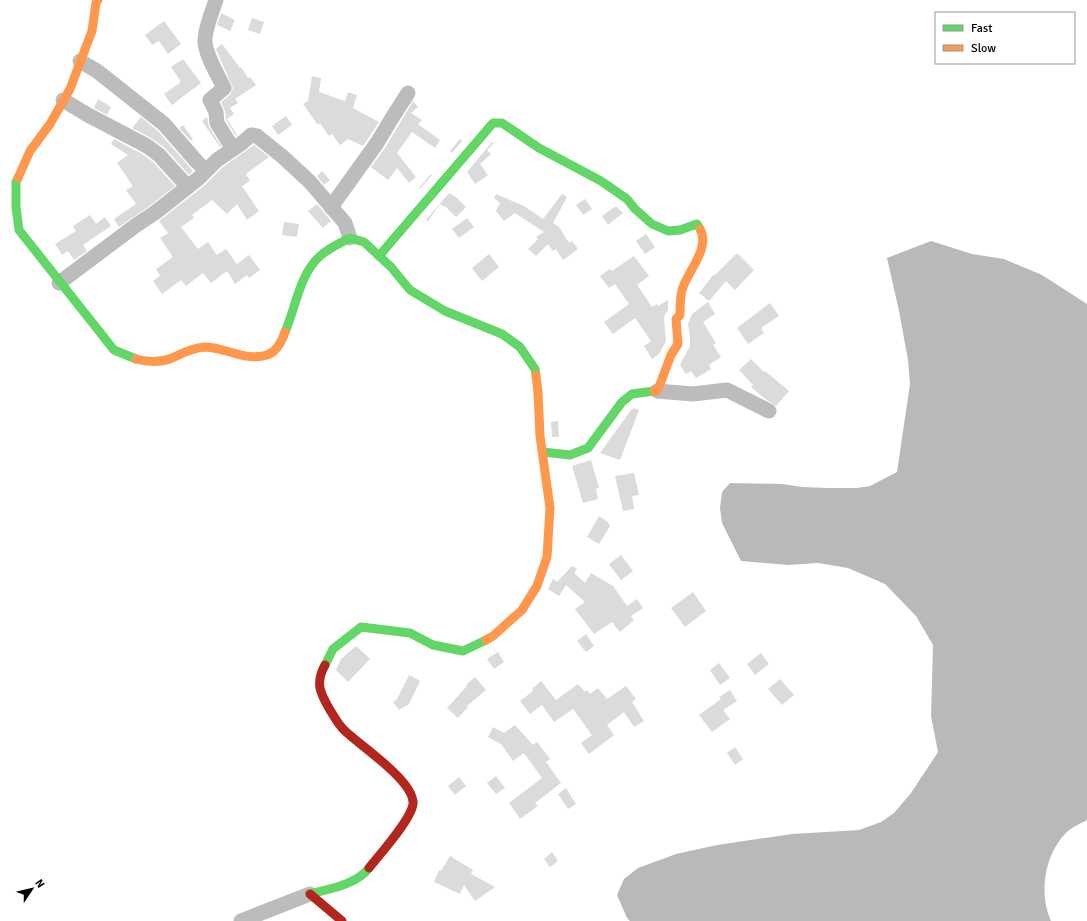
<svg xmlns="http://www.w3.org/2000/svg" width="1087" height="921" font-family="Signika,sans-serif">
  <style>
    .water { fill: #b9b9b9 }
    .building { fill: #dbdbdb }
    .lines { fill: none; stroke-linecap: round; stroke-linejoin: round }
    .street { stroke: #bcbcbc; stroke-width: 15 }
    .fast { stroke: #63d668; stroke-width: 9 }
    .slow { stroke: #ff974d; stroke-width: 9 }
    .jam { stroke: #b3261e; stroke-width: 9 }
  </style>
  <rect width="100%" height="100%" fill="#fff"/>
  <path class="water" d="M931,241L972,254L1004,259L1042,275L1087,304V820C1081,823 1073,827 1068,831C1045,852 1038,893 1051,921H630L627,918L617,895L624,879L638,868L676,854L717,845L792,834L859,830L881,822L894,813L911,793L938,752L931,716L933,645L916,616L885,584L848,568L818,563L788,565L741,561L722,523L720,508L722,492L730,483L782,484L802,487L828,488H857L870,486L897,472L910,384L908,360L899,311L887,258Z"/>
  <g class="building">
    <polygon points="221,13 235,20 230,31 217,25"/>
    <polygon points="252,18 264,22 260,34 248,30"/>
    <polygon points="164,21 181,44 168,54 159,41 152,45 145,35"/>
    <polygon points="222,44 240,68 241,67 248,78 250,77 256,85 235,99 238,103 230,108 234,114 227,119 237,135 236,136 226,120 225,111 221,102 230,95 233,88 216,49"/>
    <polygon points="183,59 201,83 172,105 164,94 181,82 171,67"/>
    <polygon points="312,76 321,78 319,92 345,101 348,92 357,95 353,108 379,122 363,146 348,139 340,145 332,134 329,136 320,123 318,125 303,104 308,101"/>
    <polygon points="98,99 111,107 107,115 94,108"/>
    <polygon points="413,101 418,107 411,113 422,120 418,124 440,140 435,148 412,132 397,153 416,177 409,183 397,168 388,180 371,167 385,148"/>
    <polygon points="286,116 292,125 278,135 272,126"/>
    <polygon points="141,117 158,131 193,171 189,175 165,148 151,138 132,128"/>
    <polygon points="207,117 209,127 221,146 220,147 202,121"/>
    <polygon points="183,125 193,139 191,141 179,128"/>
    <polygon points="114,139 142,154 153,162 175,186 151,205 119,227 114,219 136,204 126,190 133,186 117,163 128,155 111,144"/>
    <polygon points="460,139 462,141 452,153 450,151"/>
    <polygon points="492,142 494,143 487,150 491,154 480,164 488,175 475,184 467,172"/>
    <polygon points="254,145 269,157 246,174 250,181 242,186 259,211 247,220 237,204 227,214 212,200 192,215 194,218 181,227 198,249 208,242 217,255 226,249 237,264 249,255 260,270 249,278 247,275 235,284 227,271 211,283 203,273 186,286 181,280 162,294 153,281 160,276 156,269 173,257 160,238 168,233 159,221 205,185 223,167"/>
    <polygon points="322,171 330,180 324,185 317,176"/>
    <polygon points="431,174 432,175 420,189 419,188"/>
    <polygon points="449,193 456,197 466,207 456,217 445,206 444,207 440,204 428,221 426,220"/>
    <polygon points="496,194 524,206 543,219 562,194 567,197 553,223 559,227 569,243 572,241 578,249 563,260 556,249 553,251 548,244 536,256 528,249 538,239 536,237 544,232 515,213 504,221 496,211 500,203 494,198"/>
    <polygon points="585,199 592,209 583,215 576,205"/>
    <polygon points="317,204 331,221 323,228 308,211"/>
    <polygon points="616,206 623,213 608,225 602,216"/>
    <polygon points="90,215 96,224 105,217 111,226 83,245 87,251 74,260 68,251 62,255 55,244 76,231 73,226"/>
    <polygon points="467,218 474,227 459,238 452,229"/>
    <polygon points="284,222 299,224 297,237 282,235"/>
    <polygon points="646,234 655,247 645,254 636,241"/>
    <polygon points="737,253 754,270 735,290 726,281 709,301 699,293 714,274 715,275"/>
    <polygon points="489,254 499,267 482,281 472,268"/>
    <polygon points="634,256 649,276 637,285 652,307 657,304 658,306 668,300 668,310 665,314 664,319 666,341 659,354 652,359 644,346 651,341 635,318 613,334 604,322 629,304 615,284 609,288 600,276 610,269 612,271"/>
    <polygon points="708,302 715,314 703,322 716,343 713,345 721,357 709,365 711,369 696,378 691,371 686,374 680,365 690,346 690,338 688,324 692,314"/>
    <polygon points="770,303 779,316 761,328 764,333 748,344 737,328"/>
    <polygon points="751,359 764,372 765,371 789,391 776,406 764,398 751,387 753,385 739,370"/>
    <polygon points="634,408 639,410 620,460 600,453 631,410"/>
    <polygon points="558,421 559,437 552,437 551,422"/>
    <polygon points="591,460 599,488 596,489 598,499 583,503 572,466"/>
    <polygon points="634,473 639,495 632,496 634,509 623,511 615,476"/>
    <polygon points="599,516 608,522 610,526 599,544 587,537"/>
    <polygon points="621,555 633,571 621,580 609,564"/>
    <polygon points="572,566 577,569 574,573 585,583 591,573 613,586 627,606 637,599 643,608 631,616 634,620 620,632 612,622 594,634 575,609 585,602 566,585 559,596 548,589 553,579 557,582"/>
    <polygon points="693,592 706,611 685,627 671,608"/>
    <polygon points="586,634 594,646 586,652 577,641"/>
    <polygon points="356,646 370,659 348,682 336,670 341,659"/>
    <polygon points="498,652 504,662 494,669 487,659"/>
    <polygon points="761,653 769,664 755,675 747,664"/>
    <polygon points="719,663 730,678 720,685 710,670"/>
    <polygon points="409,675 420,681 409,704 399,710 393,702 397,699"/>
    <polygon points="475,677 486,690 467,706 468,707 458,718 447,708 467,686 466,685"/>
    <polygon points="780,679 794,695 782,705 768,689"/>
    <polygon points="541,681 556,700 578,684 585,692 587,690 590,694 598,688 607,699 626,686 636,699 632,702 644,721 634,727 624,712 607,725 614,735 589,754 581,743 592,735 573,709 554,722 542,705 530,714 520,701 533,691 532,689"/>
    <polygon points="730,690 737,701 723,710 730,719 712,732 699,715 721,699 719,697"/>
    <polygon points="515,725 533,745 537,742 550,759 546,762 561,783 535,803 538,806 520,819 509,803 542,778 524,753 513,761 501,744 488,737 493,727 504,733"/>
    <polygon points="735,747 743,759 735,765 727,753"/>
    <polygon points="496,776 505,788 496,794 487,783"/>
    <polygon points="459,777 466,786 455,795 448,786"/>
    <polygon points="566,788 576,804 568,809 558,794"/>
    <polygon points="552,852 558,861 550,867 544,859"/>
    <polygon points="450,856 473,870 471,874 495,887 475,901 464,885 460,894 434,882 439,870 441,871"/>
  </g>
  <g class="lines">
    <g class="street">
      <path d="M216,0C212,12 206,26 205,39C204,53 218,75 224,88L210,100L216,112L217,123L233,149"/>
      <polyline points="80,61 97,71 164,124 197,162 206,170"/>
      <polyline points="63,100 88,115 147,146 159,155 188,187"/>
      <polyline points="331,207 377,143 392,118 408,93"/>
      <polyline points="59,283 135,226 156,212 199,178 217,160 242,143 251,135 257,136 283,157 310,182 345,223 350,238"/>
      <polyline points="657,391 693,394 727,390 769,411"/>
      <polyline points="241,921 310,894"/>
    </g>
    <g class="fast">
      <polyline points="18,178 16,182 16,207 19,230 114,350 136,359"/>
      <polyline points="379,256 493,123 502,123 539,148 601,181 627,199 635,209 652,224 668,231 680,230 697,224 700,229"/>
      <path d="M285,332C296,307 299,275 320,256C329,248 340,243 350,238L364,242L391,267L410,290L445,311L502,334L520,347L535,369L536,375"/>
      <polyline points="543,452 570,455 588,448 622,402 632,394 654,391"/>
      <polyline points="325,665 333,649 361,627 410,633 433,645 463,651 486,640"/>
      <path d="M310,894C329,889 356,885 369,868"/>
    </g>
    <g class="slow">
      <polyline points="18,178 30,151 50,124 70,89 92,31 96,3 98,0"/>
      <path d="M136,359C148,362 160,363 172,358C183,353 192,348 204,347C226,347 245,362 267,355C276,352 282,341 285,332"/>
      <path d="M654,391H657L659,387L671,355L678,344L676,319L680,315C680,307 680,298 682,290C687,272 711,248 700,229"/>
      <polyline points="486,640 493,636 522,610 537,586 547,557 550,508 540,436 538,392 536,375"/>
    </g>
    <g class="jam">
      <path d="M325,665C315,683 320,693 330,710C334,716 338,724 344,730C359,745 415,781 413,804C411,820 380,854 369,868"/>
      <polyline points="310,894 342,921"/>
    </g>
  </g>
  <rect x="935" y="12" width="140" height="52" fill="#ffffff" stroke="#999999"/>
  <rect x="943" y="25" width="20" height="6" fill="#63d668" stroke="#999999"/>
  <text x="971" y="32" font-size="12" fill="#000000">Fast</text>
  <rect x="943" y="45" width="20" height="6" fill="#ff974d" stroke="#999999"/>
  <text x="971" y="52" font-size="12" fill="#000000">Slow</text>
  <g transform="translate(32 889) rotate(55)" stroke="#ffffff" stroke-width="3" paint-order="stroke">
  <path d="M0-3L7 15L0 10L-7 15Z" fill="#000000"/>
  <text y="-6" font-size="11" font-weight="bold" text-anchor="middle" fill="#000000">N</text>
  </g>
</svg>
